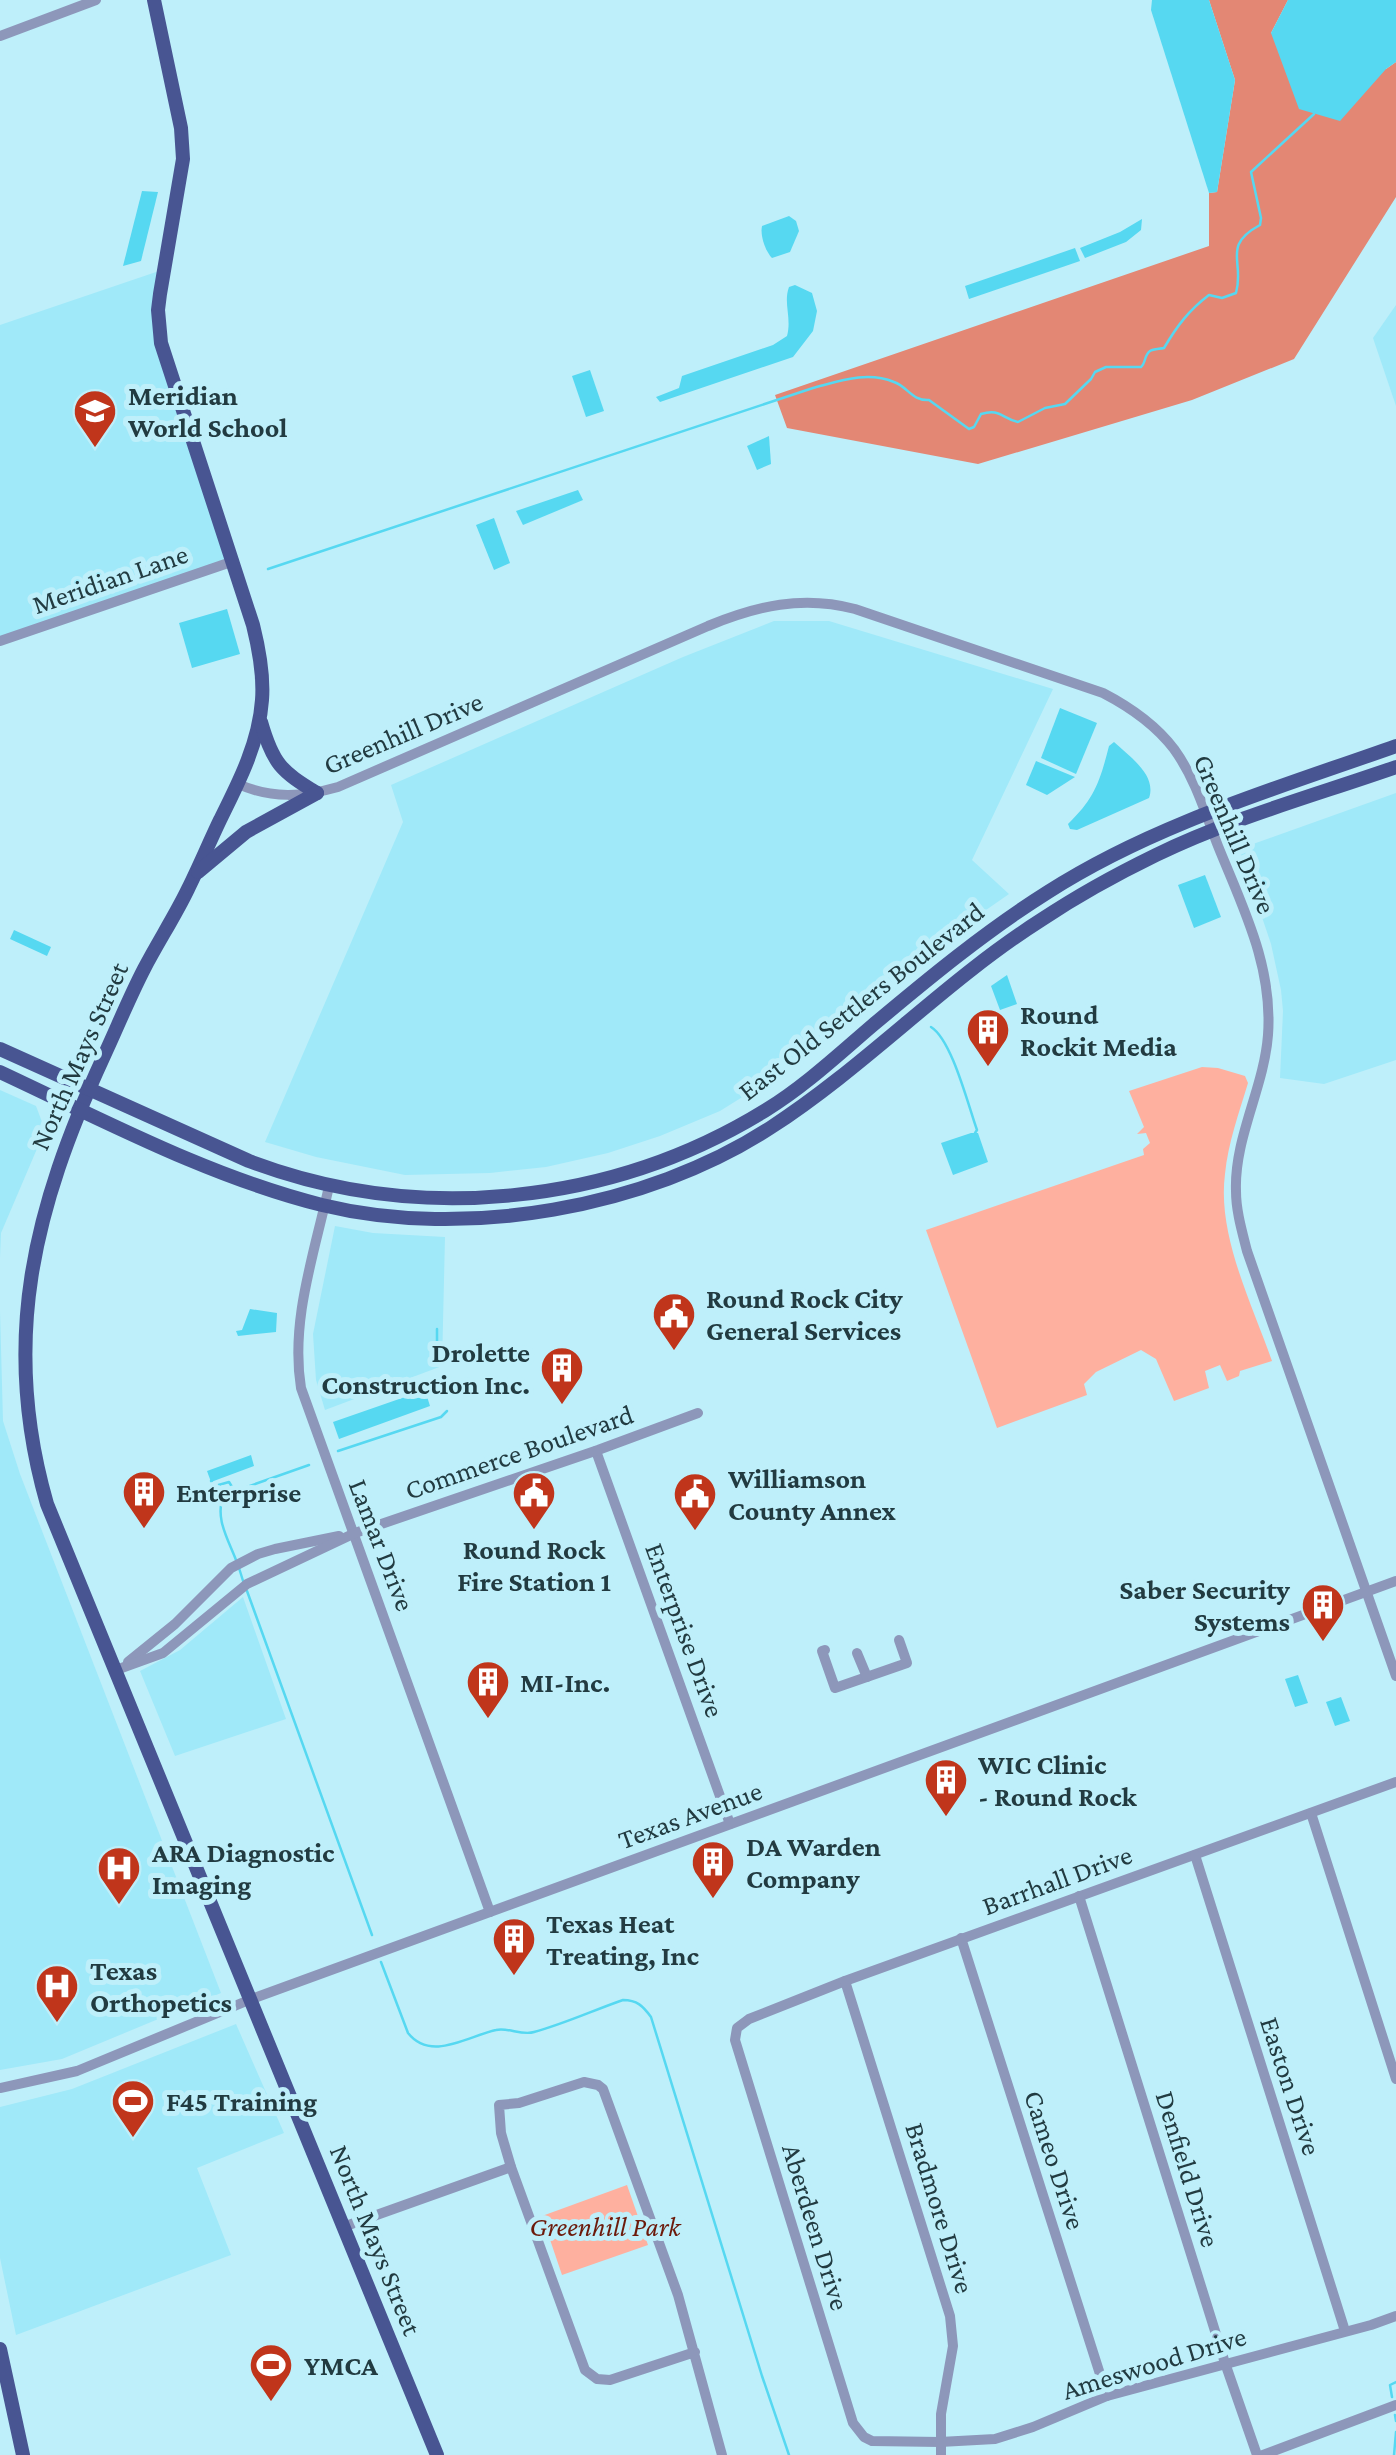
<svg xmlns="http://www.w3.org/2000/svg" width="1396" height="2455" font-family="'Crimson Pro',serif">
  <style>
    .built { fill: #a0e9f9 }
    .green { fill: #feb09f }
    .forest { fill: #e38774 }
    .water { fill: #56d8f1 }
    .lines { fill: none; stroke-linecap: round; stroke-linejoin: round }
    .stream { stroke: #56d8f1; stroke-width: 2.5 }
    .minor { stroke: #8d97ba; stroke-width: 10 }
    .major { stroke: #485592; stroke-width: 14 }
    .labels { text-anchor: middle; dominant-baseline: central; stroke-width: 10; stroke-linejoin: round; paint-order: stroke }
    .poi-label { font-size: 28px; font-weight: bold; fill: #223b41; stroke: #beeffa; text-anchor: start }
    .street-label { font-size: 28px; fill: #223b41; stroke: #beeffa }
    .park-label { font-size: 28px; font-style: italic; fill: #6c1a0b; stroke: #beeffa }
  </style>
  <rect width="100%" height="100%" fill="#beeffa"/>
  <g class="built">
    <polygon points="159,271 154,299 228,561 0,638 0,325"/>
    <polygon points="1396,305 1396,406 1373,338"/>
    <polygon points="774,621 829,621 1053,689 972,860 1009,894 953,933 933,958 916,964 894,991 832,1032 781,1073 720,1111 660,1136 608,1153 546,1167 490,1173 405,1175 316,1157 265,1142 403,822 391,785 683,657"/>
    <polygon points="1396,793 1396,1060 1324,1084 1280,1078 1283,1011 1281,990 1271,944 1239,849"/>
    <polygon points="0,1090 36,1106 45,1130 1,1233 0,1258"/>
    <polygon points="335,1226 373,1233 445,1237 442,1366 325,1410 316,1380 313,1334"/>
    <polygon points="0,1311 3,1421 20,1474 221,1993 62,2059 0,2070"/>
    <polygon points="243,1597 286,1719 175,1756 140,1671 180,1650"/>
    <polygon points="236,2024 284,2133 197,2168 231,2255 16,2335 0,2258 0,2107 72,2089"/>
  </g>
  <g class="green">
    <path d="M1202,1067L1218,1068L1245,1076L1248,1083C1239,1113 1228,1143 1225,1174C1217,1235 1252,1304 1272,1361L1240,1371L1239,1376L1227,1381L1220,1365L1205,1371L1209,1388L1174,1401L1156,1359L1141,1350L1096,1372L1084,1384L1087,1395L997,1428L926,1230L1144,1155L1143,1149L1150,1143L1146,1133L1137,1134L1144,1127L1129,1091Z"/>
    <polygon points="627,2185 648,2245 562,2275 542,2216"/>
  </g>
  <polygon class="forest" points="1209,0 1288,0 1271,33 1386,69 1396,62 1396,197 1294,359 1192,400 978,464 787,428 775,395 1209,246 1209,193 1217,192 1235,80"/>
  <g class="water">
    <polygon points="1152,0 1209,0 1235,80 1217,192 1209,193 1151,10"/>
    <polygon points="1288,0 1396,0 1396,62 1386,69 1340,121 1299,109 1271,33"/>
    <polygon points="142,191 158,192 141,261 123,266"/>
    <path d="M789,216L796,221L799,231L790,252L772,258C765,251 760,235 762,226Z"/>
    <polygon points="1142,219 1141,230 1126,242 1085,258 1080,248 1120,232"/>
    <polygon points="1075,248 1080,261 969,299 965,286"/>
    <path d="M795,285L812,293L817,311L813,331L793,357L660,402L656,397L679,388L682,376L773,345L787,336C792,318 783,303 789,287Z"/>
    <polygon points="590,370 604,411 586,417 572,376"/>
    <polygon points="769,436 771,464 757,470 747,446"/>
    <polygon points="578,490 583,500 523,525 516,511"/>
    <polygon points="494,518 510,563 494,570 476,525"/>
    <polygon points="227,609 240,654 192,668 179,623"/>
    <polygon points="1060,708 1097,723 1076,774 1041,758"/>
    <path d="M1114,742C1130,757 1157,775 1149,798L1077,830L1070,829L1068,824C1095,798 1100,781 1109,746Z"/>
    <polygon points="1036,761 1075,777 1047,795 1026,785"/>
    <polygon points="1205,875 1221,917 1194,928 1178,885"/>
    <polygon points="14,930 51,947 47,956 10,939"/>
    <polygon points="1007,975 1017,1004 1000,1010 991,986"/>
    <polygon points="971,1133 978,1133 988,1162 953,1175 941,1143"/>
    <polygon points="250,1309 277,1313 276,1332 238,1336 236,1331 242,1330"/>
    <polygon points="425,1390 430,1406 339,1439 333,1422"/>
    <polygon points="251,1455 254,1466 211,1482 207,1471"/>
    <polygon points="1298,1675 1308,1703 1295,1707 1285,1679"/>
    <polygon points="1341,1697 1350,1721 1335,1726 1326,1702"/>
  </g>
  <g class="lines">
    <g class="stream">
      <path d="M268,569L813,388C840,381 867,371 894,382C908,387 912,401 929,400L969,429L974,427L981,414C1000,408 1001,418 1018,422L1045,408L1065,404L1091,379L1095,372L1106,367H1141C1146,363 1144,355 1150,351C1153,349 1160,349 1164,348C1177,326 1189,310 1209,295L1222,298L1236,293C1245,262 1221,246 1260,225L1261,218L1251,172L1314,114"/>
      <path d="M931,1027C952,1040 968,1105 977,1130L975,1133"/>
      <polyline points="437,1329 437,1364"/>
      <polyline points="338,1451 441,1417 447,1411"/>
      <polyline points="211,1481 215,1486 229,1482 234,1490"/>
      <path d="M236,1560C228,1539 214,1517 224,1495L309,1465"/>
      <polyline points="239,1568 244,1584"/>
      <polyline points="247,1591 372,1935"/>
      <path d="M381,1962L408,2033C431,2062 468,2036 496,2030C508,2027 522,2036 534,2032C564,2024 594,2010 623,2000C637,2000 643,2006 651,2017L762,2376L789,2455"/>
      <polyline points="1392,2397 1390,2385 1396,2382"/>
      <polyline points="1395,2415 1396,2421"/>
      <polyline points="1394,2455 1396,2432"/>
    </g>
    <g class="minor">
      <polyline points="0,36 96,0"/>
      <polyline points="0,641 234,561"/>
      <path d="M238,784C272,799 303,797 338,787L708,626C757,606 802,595 855,609L1103,693C1130,707 1155,724 1174,749C1195,778 1205,812 1218,846C1243,908 1273,966 1268,1035C1264,1088 1234,1138 1236,1191C1236,1211 1242,1231 1247,1251L1396,1676"/>
      <path d="M329,1186C315,1252 290,1320 301,1388L490,1912"/>
      <polyline points="596,1451 730,1824"/>
      <polyline points="825,1650 822,1651 835,1688 907,1663 899,1640"/>
      <polyline points="857,1653 867,1677"/>
      <polyline points="128,1662 175,1624 231,1568 258,1554 275,1549 339,1536"/>
      <polyline points="116,1670 163,1653 247,1584 355,1533 598,1450 698,1413"/>
      <polyline points="1396,1782 845,1981 749,2019 737,2028 735,2040 853,2423 864,2437 872,2441 940,2442 995,2439 1033,2427 1107,2396 1371,2325 1396,2316"/>
      <polyline points="1311,1813 1396,2079"/>
      <polyline points="1195,1855 1345,2331"/>
      <polyline points="1079,1896 1225,2363 1257,2455"/>
      <polyline points="961,1938 1107,2396"/>
      <polyline points="845,1981 950,2316 953,2346 941,2414 941,2455"/>
      <polyline points="0,2088 77,2071 249,2000 1396,1581"/>
      <polyline points="343,2227 511,2167"/>
      <polyline points="695,2352 610,2380 597,2379 585,2370 511,2167 501,2133 499,2105 519,2103 584,2082 598,2085 603,2089 678,2295 722,2455"/>
      <polyline points="1263,2455 1396,2405"/>
    </g>
    <g class="major">
      <path d="M154,0L181,128L183,159L160,294L158,310L161,343L253,625C259,649 264,674 262,700C259,743 239,782 220,820C209,843 199,867 188,889C175,916 158,942 144,969C129,998 117,1028 103,1058C34,1208 0,1341 47,1504L437,2455"/>
      <path d="M261,722C273,764 281,771 317,793"/>
      <polyline points="198,872 246,832 317,793"/>
      <path d="M0,1049L249,1161C418,1225 612,1205 766,1110C805,1086 839,1054 873,1025C929,978 986,931 1048,892C1154,824 1278,788 1396,746"/>
      <path d="M0,1072C105,1121 210,1177 322,1205C465,1240 647,1208 770,1128C866,1066 945,981 1041,920C1077,896 1117,874 1156,855C1232,818 1316,795 1396,767"/>
      <polyline points="0,2349 23,2455"/>
    </g>
  </g>
  <defs>
    <g id="school-pin" transform="scale(2.25)"><path d="M0 17L-7.5 6A9.5 9.5 0 1 1 7.5 6Z" fill="#c0351b" stroke="#beeffa"/><path d="M0-5L7-2L0 1L-7-2ZM-4 1L0 2.5L4 1V4Q0 6-4 4Z" fill="#fff"/></g>
    <g id="building-pin" transform="scale(2.25)"><path d="M0 17L-7.5 6A9.5 9.5 0 1 1 7.5 6Z" fill="#c0351b" stroke="#beeffa"/><path d="M-4-6H4V6H1V3H-1V6H-4ZM-2.5-4.3h1.7v1.8h-1.7ZM.8-4.3h1.7v1.8H.8ZM-2.5-1h1.7V.8h-1.7ZM.8-1h1.7V.8H.8Z" fill="#fff"/></g>
    <g id="civic-pin" transform="scale(2.25)"><path d="M0 17L-7.5 6A9.5 9.5 0 1 1 7.5 6Z" fill="#c0351b" stroke="#beeffa"/><path d="M-.6-6.5H3V-4.5H.6V-3L4-1V1h2V6H-6V1h2V-1L-.6-3ZM-1.2 2.5V6h2.4V2.5Z" fill="#fff"/></g>
    <g id="hospital-pin" transform="scale(2.25)"><path d="M0 17L-7.5 6A9.5 9.5 0 1 1 7.5 6Z" fill="#c0351b" stroke="#beeffa"/><path d="M-5-5h3v3.5h4V-5h3V5h-3V1.5h-4V5h-3Z" fill="#fff"/></g>
    <g id="stadium-pin" transform="scale(2.25)"><path d="M0 17L-7.5 6A9.5 9.5 0 1 1 7.5 6Z" fill="#c0351b" stroke="#beeffa"/><path d="M0-5a6.5 5 0 1 0 0 10a6.5 5 0 1 0 0-10ZM-3.5-1.8h7v3.6h-7Z" fill="#fff"/></g>
  </defs>
  <g fill-rule="evenodd">
    <use href="#school-pin" x="95" y="411"/>
    <use href="#building-pin" x="988" y="1030"/>
    <use href="#civic-pin" x="674" y="1314"/>
    <use href="#building-pin" x="562" y="1368"/>
    <use href="#building-pin" x="144" y="1492"/>
    <use href="#civic-pin" x="534" y="1493"/>
    <use href="#civic-pin" x="695" y="1494"/>
    <use href="#building-pin" x="1323" y="1605"/>
    <use href="#building-pin" x="488" y="1682"/>
    <use href="#building-pin" x="946" y="1780"/>
    <use href="#building-pin" x="713" y="1862"/>
    <use href="#hospital-pin" x="119" y="1868"/>
    <use href="#building-pin" x="514" y="1939"/>
    <use href="#hospital-pin" x="57" y="1986"/>
    <use href="#stadium-pin" x="133" y="2101"/>
    <use href="#stadium-pin" x="271" y="2365"/>
  </g>
  <g class="labels">
    <g class="poi-label">
      <text x="128" y="395">Meridian<tspan x="128" dy="32">World School</tspan></text>
      <text x="1020" y="1014">Round<tspan x="1020" dy="32">Rockit Media</tspan></text>
      <text x="706" y="1298">Round Rock City<tspan x="706" dy="32">General Services</tspan></text>
      <text x="530" y="1352" text-anchor="end">Drolette<tspan x="530" dy="32">Construction Inc.</tspan></text>
      <text x="728" y="1478">Williamson<tspan x="728" dy="32">County Annex</tspan></text>
      <text x="176" y="1492">Enterprise</text>
      <text x="534" y="1549" text-anchor="middle">Round Rock<tspan x="534" dy="32">Fire Station 1</tspan></text>
      <text x="1290" y="1589" text-anchor="end">Saber Security<tspan x="1290" dy="32">Systems</tspan></text>
      <text x="520" y="1682">MI-Inc.</text>
      <text x="978" y="1764">WIC Clinic<tspan x="978" dy="32">- Round Rock</tspan></text>
      <text x="746" y="1846">DA Warden<tspan x="746" dy="32">Company</tspan></text>
      <text x="152" y="1852">ARA Diagnostic<tspan x="152" dy="32">Imaging</tspan></text>
      <text x="546" y="1923">Texas Heat<tspan x="546" dy="32">Treating, Inc</tspan></text>
      <text x="90" y="1970">Texas<tspan x="90" dy="32">Orthopetics</tspan></text>
      <text x="166" y="2101">F45 Training</text>
      <text x="304" y="2365">YMCA</text>
    </g>
    <g class="street-label">
      <text transform="translate(110 579) rotate(-19)">Meridian Lane</text>
      <text transform="translate(403 733) rotate(-23)">Greenhill Drive</text>
      <text transform="translate(1235 834) rotate(67)">Greenhill Drive</text>
      <text transform="translate(861 1001) rotate(-38)">East Old Settlers Boulevard</text>
      <text transform="translate(79 1056) rotate(-66)">North Mays Street</text>
      <text transform="translate(519 1452) rotate(-19)">Commerce Boulevard</text>
      <text transform="translate(382 1545) rotate(69)">Lamar Drive</text>
      <text transform="translate(685 1630) rotate(70)">Enterprise Drive</text>
      <text transform="translate(690 1815) rotate(-20)">Texas Avenue</text>
      <text transform="translate(1057 1880) rotate(-20)">Barrhall Drive</text>
      <text transform="translate(1291 2086) rotate(72)">Easton Drive</text>
      <text transform="translate(1055 2160) rotate(72)">Cameo Drive</text>
      <text transform="translate(1188 2169) rotate(73)">Denfield Drive</text>
      <text transform="translate(940 2208) rotate(73)">Bradmore Drive</text>
      <text transform="translate(816 2227) rotate(73)">Aberdeen Drive</text>
      <text transform="translate(376 2240) rotate(68)">North Mays Street</text>
      <text transform="translate(1154 2363) rotate(-17)">Ameswood Drive</text>
    </g>
    <g class="park-label">
      <text x="605" y="2226">Greenhill Park</text>
    </g>
  </g>
</svg>
